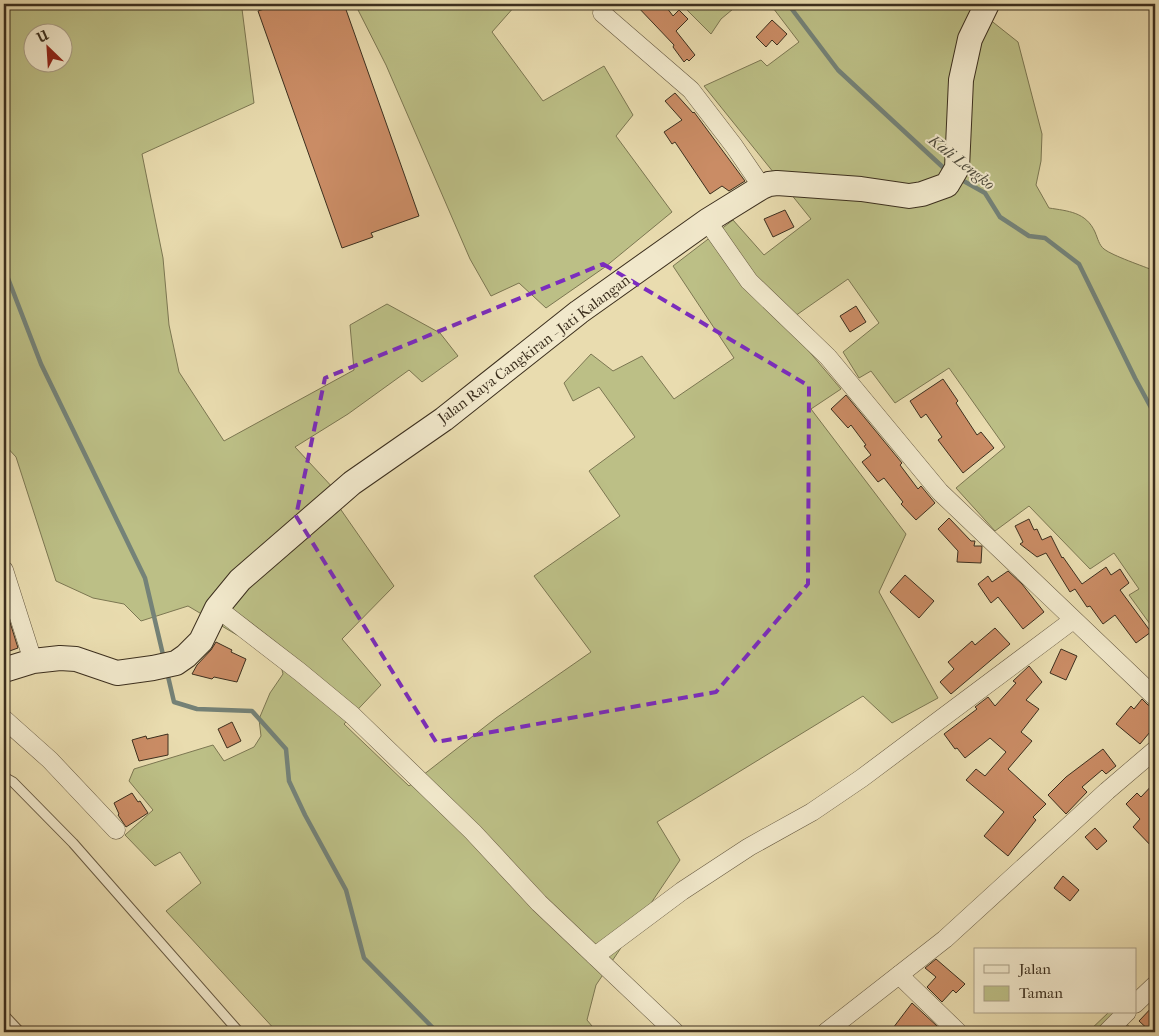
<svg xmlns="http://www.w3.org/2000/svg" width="1159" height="1036" font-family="'IM FELL French Canon',serif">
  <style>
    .green { fill: #bcbf86; stroke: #7c7752; fill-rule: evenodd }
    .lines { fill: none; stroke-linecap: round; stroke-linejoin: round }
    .stream { stroke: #748278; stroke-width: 4.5 }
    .building { fill: #ca8c65; stroke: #3c2f1e }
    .lane-casing { stroke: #675a42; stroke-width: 11 }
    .street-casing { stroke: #675a42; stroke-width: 19 }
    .secondary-casing { stroke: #3c2f1e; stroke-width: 26 }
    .lane { stroke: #f1e8cb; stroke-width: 9 }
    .street { stroke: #f1e8cb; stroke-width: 18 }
    .secondary { stroke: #f1e8cb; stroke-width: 24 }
    .marked { fill: none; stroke: #7b2cbf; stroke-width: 4; stroke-dasharray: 10 6; stroke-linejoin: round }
    .labels { text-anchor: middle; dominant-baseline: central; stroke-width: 4; stroke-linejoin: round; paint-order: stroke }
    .street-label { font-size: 15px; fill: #3c2f1e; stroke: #f1e8cb }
    .water-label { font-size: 16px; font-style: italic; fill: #4f4b3c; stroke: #f1e8cb }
  </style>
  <rect width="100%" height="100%" fill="#e9dcaf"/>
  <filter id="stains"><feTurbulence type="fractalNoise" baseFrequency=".004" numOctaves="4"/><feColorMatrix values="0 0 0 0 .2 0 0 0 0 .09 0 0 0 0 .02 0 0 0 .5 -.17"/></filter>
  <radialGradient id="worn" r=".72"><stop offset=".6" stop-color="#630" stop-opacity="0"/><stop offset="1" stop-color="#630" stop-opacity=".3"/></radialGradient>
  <g class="green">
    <path d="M4,4H246L242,9L254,103L142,154L163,258L169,325L179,372L224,441L354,370L350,325L387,304L440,333L458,356L422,382L409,370L348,414L295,447L335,490L339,507L394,586L342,639L381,685L344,724L409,786L496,718L591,652L534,576L620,516L589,471L635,437L599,387L573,401L564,383L591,354L613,371L642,356L674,399L734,358L673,266L733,220L764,255L811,219L704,86L761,60L767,66L799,42L770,4H985L989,19L1018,42L1042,134L1041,161L1036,185L1049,208C1068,211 1086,212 1095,232C1098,239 1099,245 1104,249C1113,256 1143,266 1155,271V631L1129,595L1139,589L1114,553L1090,569L1029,506L995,531L956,488L1005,447L949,368L895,403L871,371L859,378L843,352L879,323L848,279L785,323L841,389L811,409L906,534L879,592L938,698L892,723L863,696L657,822L680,860L596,985L587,1020L597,1032H277L166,911L201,883L180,852L155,866L125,835L153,810L129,781L134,769L213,745L224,761L254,747L261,736L259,719L270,693L283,674L275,642L251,623L237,635L188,606L141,621L124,604L93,598L56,581L16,457L4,444ZM32,32H62V62H32Z"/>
    <polygon points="355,4 513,4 515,6 492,32 543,101 604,66 633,115 616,136 672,212 605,267 546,308 519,283 491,296 470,259 386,65"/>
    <polygon points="681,4 739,4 721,19 711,34"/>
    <polygon points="1109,1012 1116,1012 1134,1032 1088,1032"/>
  </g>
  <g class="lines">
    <g class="stream">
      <polyline points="788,4 838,70 947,171"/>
      <polyline points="960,179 985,193 1000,217 1029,236 1045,238 1079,264 1135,378 1155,415"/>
      <polyline points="4,268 41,364 145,578 164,659"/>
      <polyline points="167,672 174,702 197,709 252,711 286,749 289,781 305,815 346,890 364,958 437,1032"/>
    </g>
  </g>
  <g class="building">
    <polygon points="280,4 344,4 419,216 371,233 373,237 342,248 258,11"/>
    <polygon points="635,4 664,4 673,16 679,10 688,19 676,31 695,55 689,61 687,59 684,62 673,47 674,45"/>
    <polygon points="772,20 787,34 777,45 772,40 766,47 756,37"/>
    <polygon points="675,93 693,113 694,112 745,181 729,191 722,186 710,194 675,142 672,144 664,132 682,120 665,101"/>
    <polygon points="785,210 794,227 773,237 764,219"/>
    <polygon points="856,306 866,322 850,332 840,316"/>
    <polygon points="943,379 958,401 956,403 977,435 981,432 994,448 963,473 938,440 942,437 926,414 921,418 910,401"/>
    <polygon points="846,395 902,463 900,465 918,489 921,486 935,503 916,520 901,504 903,502 884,478 878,482 862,462 871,455 864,446 866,445 851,425 848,428 831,409"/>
    <polygon points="949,518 971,541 975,541 974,546 982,546 981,563 957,562 958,551 938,529"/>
    <polygon points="1029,519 1034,530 1037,529 1042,540 1051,536 1062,558 1063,557 1082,584 1106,567 1111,575 1120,569 1129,583 1120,590 1151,632 1136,643 1115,615 1103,624 1090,606 1087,607 1075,589 1070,592 1046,553 1037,557 1020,544 1023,542 1015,526"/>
    <polygon points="1008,571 1022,584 1044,612 1023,629 998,597 991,603 978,584 988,576 992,582"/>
    <polygon points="905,575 934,601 919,618 890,592"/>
    <polygon points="8,616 18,648 4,653 4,617"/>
    <polygon points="995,628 1010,644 951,694 940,682 954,669 948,662 972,641 975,645"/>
    <polygon points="216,642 232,650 231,652 246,659 237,682 214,677 212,679 192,674 197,665 211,650"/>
    <polygon points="1061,649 1077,656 1066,680 1050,673"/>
    <polygon points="1029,666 1042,682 1026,700 1039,709 1021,732 1032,741 1008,769 1046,804 1033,817 1036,820 1008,856 984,836 1004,812 966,780 976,769 985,776 1006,752 990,738 965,758 957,748 955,749 944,734 977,709 975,707 988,697 995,706 1016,683 1013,681"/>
    <polygon points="1142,699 1148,705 1155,707 1155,716 1150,722 1155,726 1140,744 1116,724 1131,706 1134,709"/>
    <polygon points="232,722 241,741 227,748 218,729"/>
    <polygon points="168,734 168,755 139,761 132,740 146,736 147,739"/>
    <polygon points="1103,749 1116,766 1106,774 1102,770 1082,787 1087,792 1066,814 1048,795 1066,777"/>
    <polygon points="1155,782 1155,850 1133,827 1140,819 1126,804 1137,793 1141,797"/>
    <polygon points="132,793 138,802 140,801 148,813 126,827 118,815 119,814 114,803"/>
    <polygon points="1095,828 1107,841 1097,850 1085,837"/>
    <polygon points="1063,876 1079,890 1070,901 1054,888"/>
    <polygon points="936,959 965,984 956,993 953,990 942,1002 927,987 936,977 925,968"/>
    <polygon points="912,1003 937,1026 932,1032 890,1032"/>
    <polygon points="1155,1004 1155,1032 1151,1032 1139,1021"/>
  </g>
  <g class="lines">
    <g class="lane-casing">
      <g id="lane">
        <polyline points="4,777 13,782 73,843 239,1032"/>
        <polyline points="4,1015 20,1032"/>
      </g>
    </g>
    <g class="street-casing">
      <g id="street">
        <polyline points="602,13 691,90 734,146 762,187"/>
        <polyline points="707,221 749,281 828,357 940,492 1155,697"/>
        <polyline points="4,570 33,661"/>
        <polyline points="217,608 300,672 352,715 473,832 539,903 675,1032"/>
        <polyline points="4,719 50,760 116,830"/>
        <polyline points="595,956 682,891 749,847 812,812 862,778 1073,620"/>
        <polyline points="899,975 958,1032"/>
        <polyline points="1135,1004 1155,985"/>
        <polyline points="826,1032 945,939 1107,791 1155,750"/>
        <polyline points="1107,1032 1127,1012"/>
      </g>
    </g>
    <g class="secondary-casing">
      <polyline id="secondary" points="4,670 33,661 60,658 76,659 117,673 153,668 176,663 186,656 201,641 217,608 240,580 352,483 444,419 579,312 707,221 762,187 769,184 777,183 861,189 909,196 922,194 947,185 957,168 961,80 970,39 987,4"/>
    </g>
    <use href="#lane" class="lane"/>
    <use href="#street" class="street"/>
    <use href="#secondary" class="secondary"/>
  </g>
  <path class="marked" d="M603,264L809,386L808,584L716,692L436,742L296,516L325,378Z"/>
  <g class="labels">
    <g class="street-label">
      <text transform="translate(534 349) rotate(-37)">Jalan Raya Cangkiran - Jati Kalangan</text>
    </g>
    <g class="water-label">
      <text transform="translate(962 162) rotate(38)">Kali Lengko</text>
    </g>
  </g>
  <rect width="1159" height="1036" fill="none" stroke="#e9dcaf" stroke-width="20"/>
  <rect x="5" y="5" width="1149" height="1026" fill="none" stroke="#3c2f1e" stroke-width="2.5"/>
  <rect x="10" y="10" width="1139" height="1016" fill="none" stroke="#3c2f1e"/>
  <rect x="974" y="948" width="162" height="65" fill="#f1e8cb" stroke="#a99e86"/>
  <rect x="984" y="965" width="25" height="8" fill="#f1e8cb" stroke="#a99e86"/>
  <text x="1019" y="974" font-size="15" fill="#3c2f1e">Jalan</text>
  <rect x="984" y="986" width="25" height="15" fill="#bcbf86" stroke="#a99e86"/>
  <text x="1019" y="998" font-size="15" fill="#3c2f1e">Taman</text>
  <g transform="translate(48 48) rotate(335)"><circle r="24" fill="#f1e8cb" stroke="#a99e86"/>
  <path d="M0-4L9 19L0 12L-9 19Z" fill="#8f2418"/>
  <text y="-8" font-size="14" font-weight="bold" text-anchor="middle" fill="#3c2f1e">U</text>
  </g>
  <rect width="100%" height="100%" filter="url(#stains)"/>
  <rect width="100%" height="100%" fill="url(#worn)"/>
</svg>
